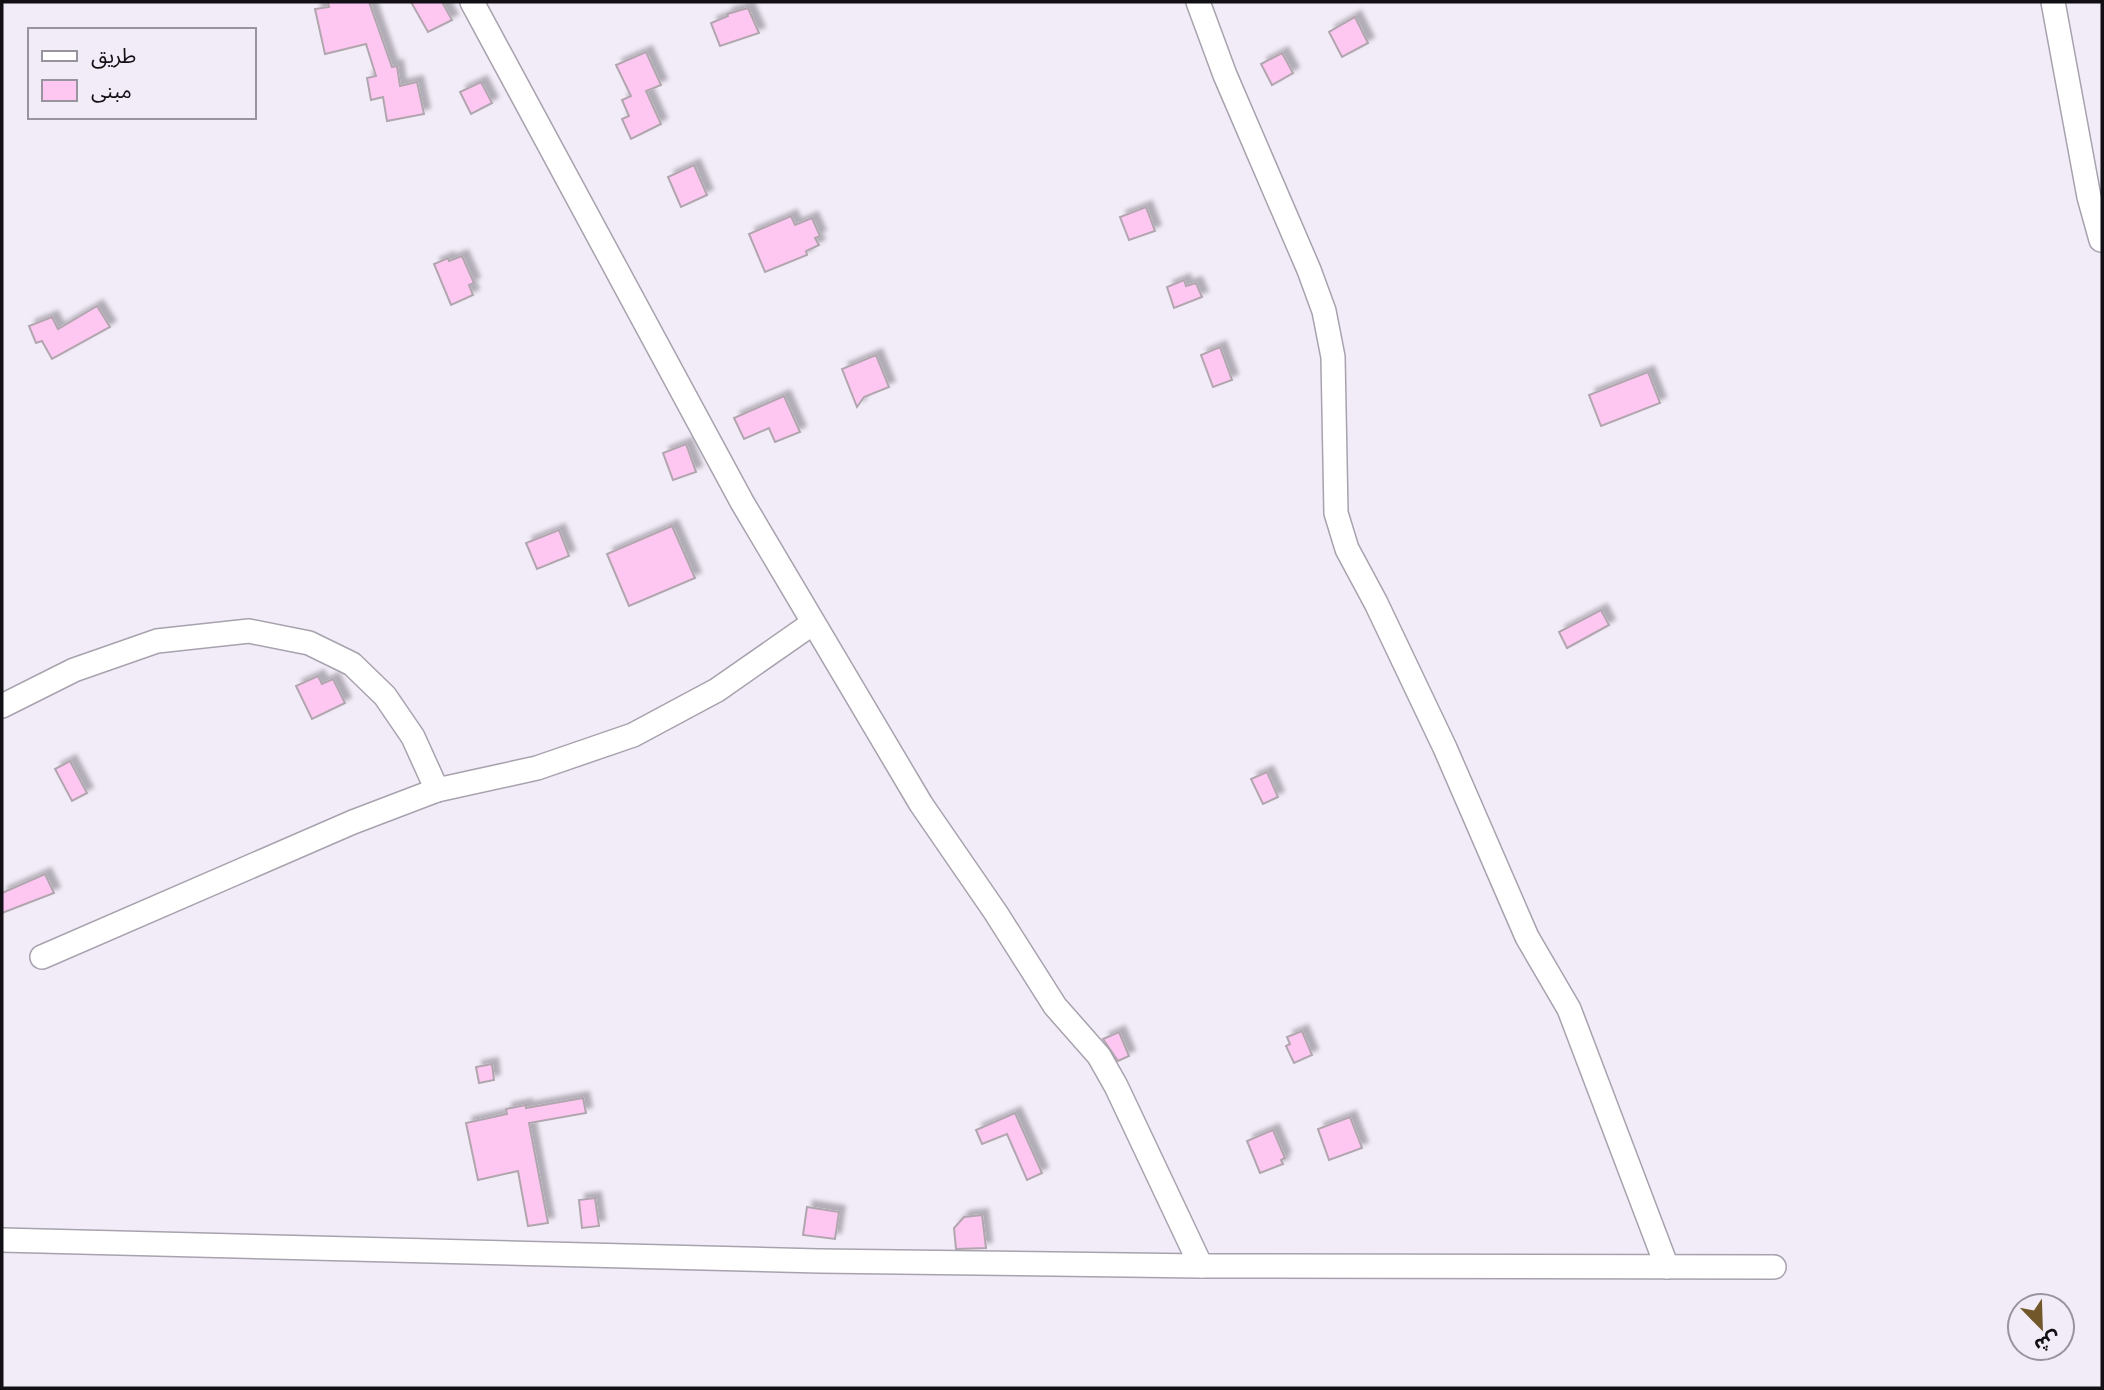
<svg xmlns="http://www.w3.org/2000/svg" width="2104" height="1390" font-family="'Public Sans','Noto Sans Arabic',sans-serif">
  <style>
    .building { fill: #fec7f1; stroke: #b1a6ae; stroke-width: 2; filter: url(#shadow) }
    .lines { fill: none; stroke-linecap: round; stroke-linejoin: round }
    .street-casing { stroke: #a7a2ad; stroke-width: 26 }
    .street { stroke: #fff; stroke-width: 23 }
  </style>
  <defs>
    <filter id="shadow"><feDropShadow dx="6" dy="-6" stdDeviation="2" flood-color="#0004"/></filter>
  </defs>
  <rect width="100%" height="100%" fill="#f2ecf8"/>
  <g class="building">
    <polygon points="328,2 369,2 392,67 397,66 400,86 417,82 424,114 387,121 383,97 371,100 367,78 376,76 366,44 325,54 315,9 329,7"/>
    <polygon points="411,2 442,2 452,20 428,32"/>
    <polygon points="748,8 759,33 720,46 711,23 728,16 727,14"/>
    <polygon points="1355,17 1368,43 1342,57 1329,32"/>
    <polygon points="646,52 661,85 646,91 661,124 631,139 622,119 629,116 622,100 631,96 616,65"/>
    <polygon points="1282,53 1293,73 1272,85 1261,64"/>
    <polygon points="481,82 492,103 471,114 460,92"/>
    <polygon points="694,165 707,195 681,207 668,177"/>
    <polygon points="1146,207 1155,231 1129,240 1120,217"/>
    <polygon points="791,216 795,225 812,218 820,236 815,238 819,245 806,251 807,255 765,272 749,234"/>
    <polygon points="462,256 474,283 469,285 473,295 451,305 434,264 448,258 449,261"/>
    <polygon points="1184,280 1186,286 1196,283 1202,297 1174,308 1167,287"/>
    <polygon points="97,306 110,327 52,359 42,341 36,343 29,326 52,317 58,329"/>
    <polygon points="1220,347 1232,380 1213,387 1201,355"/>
    <polygon points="876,355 889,387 864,397 857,407 842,369"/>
    <polygon points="1648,372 1660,403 1601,426 1589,395"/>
    <polygon points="784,396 800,432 775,442 769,428 744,439 734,418"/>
    <polygon points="686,444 696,472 673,480 663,453"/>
    <polygon points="672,526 695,578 629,606 607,554"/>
    <polygon points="559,530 569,556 537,569 526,543"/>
    <polygon points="1601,610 1609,625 1567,648 1559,632"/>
    <polygon points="318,676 322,684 333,679 345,703 312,719 296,686"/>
    <polygon points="70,761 87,793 72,801 55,769"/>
    <polygon points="1267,772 1278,797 1263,804 1251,779"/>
    <polygon points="45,874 54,893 2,913 2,893"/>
    <polygon points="1302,1031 1312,1055 1294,1063 1286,1046 1290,1044 1287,1037"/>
    <polygon points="1119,1032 1129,1056 1118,1061 1103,1039"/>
    <polygon points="492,1064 494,1080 479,1083 476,1067"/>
    <polygon points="583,1098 586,1113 529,1123 548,1223 528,1226 518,1171 478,1180 466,1123 507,1114 506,1109 526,1105 526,1108"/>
    <polygon points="1015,1113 1042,1173 1027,1180 1007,1134 982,1144 976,1130"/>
    <polygon points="1350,1117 1362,1148 1329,1160 1318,1129"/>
    <polygon points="1273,1130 1285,1158 1281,1160 1283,1164 1260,1173 1247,1141"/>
    <polygon points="595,1198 599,1226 582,1228 579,1200"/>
    <polygon points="807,1207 839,1212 835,1239 803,1235"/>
    <polygon points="982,1215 986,1248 956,1249 954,1228 964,1217"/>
  </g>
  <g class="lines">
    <g class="street-casing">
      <g id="street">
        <polyline points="472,2 742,502 921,804 996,913 1055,1006 1099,1056 1116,1086 1201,1266"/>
        <polyline points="1198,2 1225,75 1309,270 1324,311 1333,357 1336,513 1347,549 1376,603 1445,748 1527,937 1569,1009 1667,1267"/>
        <polyline points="2053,2 2089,197 2101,240"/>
        <polyline points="2,706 74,670 157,641 249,631 309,643 352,664 385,696 413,737 437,790 537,768 633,735 717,690 813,623"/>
        <polyline points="42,957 353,822 437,790"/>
        <polyline points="2,1240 819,1261 1201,1266 1774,1267"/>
      </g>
    </g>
    <use href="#street" class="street"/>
  </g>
  <rect width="2104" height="1390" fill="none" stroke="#121014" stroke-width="7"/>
  <rect x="28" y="28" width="228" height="91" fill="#f2ecf8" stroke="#98949d" stroke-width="2"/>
  <rect x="42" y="51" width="35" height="10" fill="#ffffff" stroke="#98949d" stroke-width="2"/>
  <text x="91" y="63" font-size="21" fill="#121014">طريق</text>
  <rect x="42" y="80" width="35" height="21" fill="#fec7f1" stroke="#98949d" stroke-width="2"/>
  <text x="91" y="98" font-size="21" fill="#121014">مبنى</text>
  <g transform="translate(2041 1327) rotate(157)"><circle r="33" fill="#f2ecf8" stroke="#98949d" stroke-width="2"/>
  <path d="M0-5L12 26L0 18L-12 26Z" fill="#715729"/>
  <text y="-10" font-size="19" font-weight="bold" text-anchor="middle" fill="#121014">ش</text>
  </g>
</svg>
